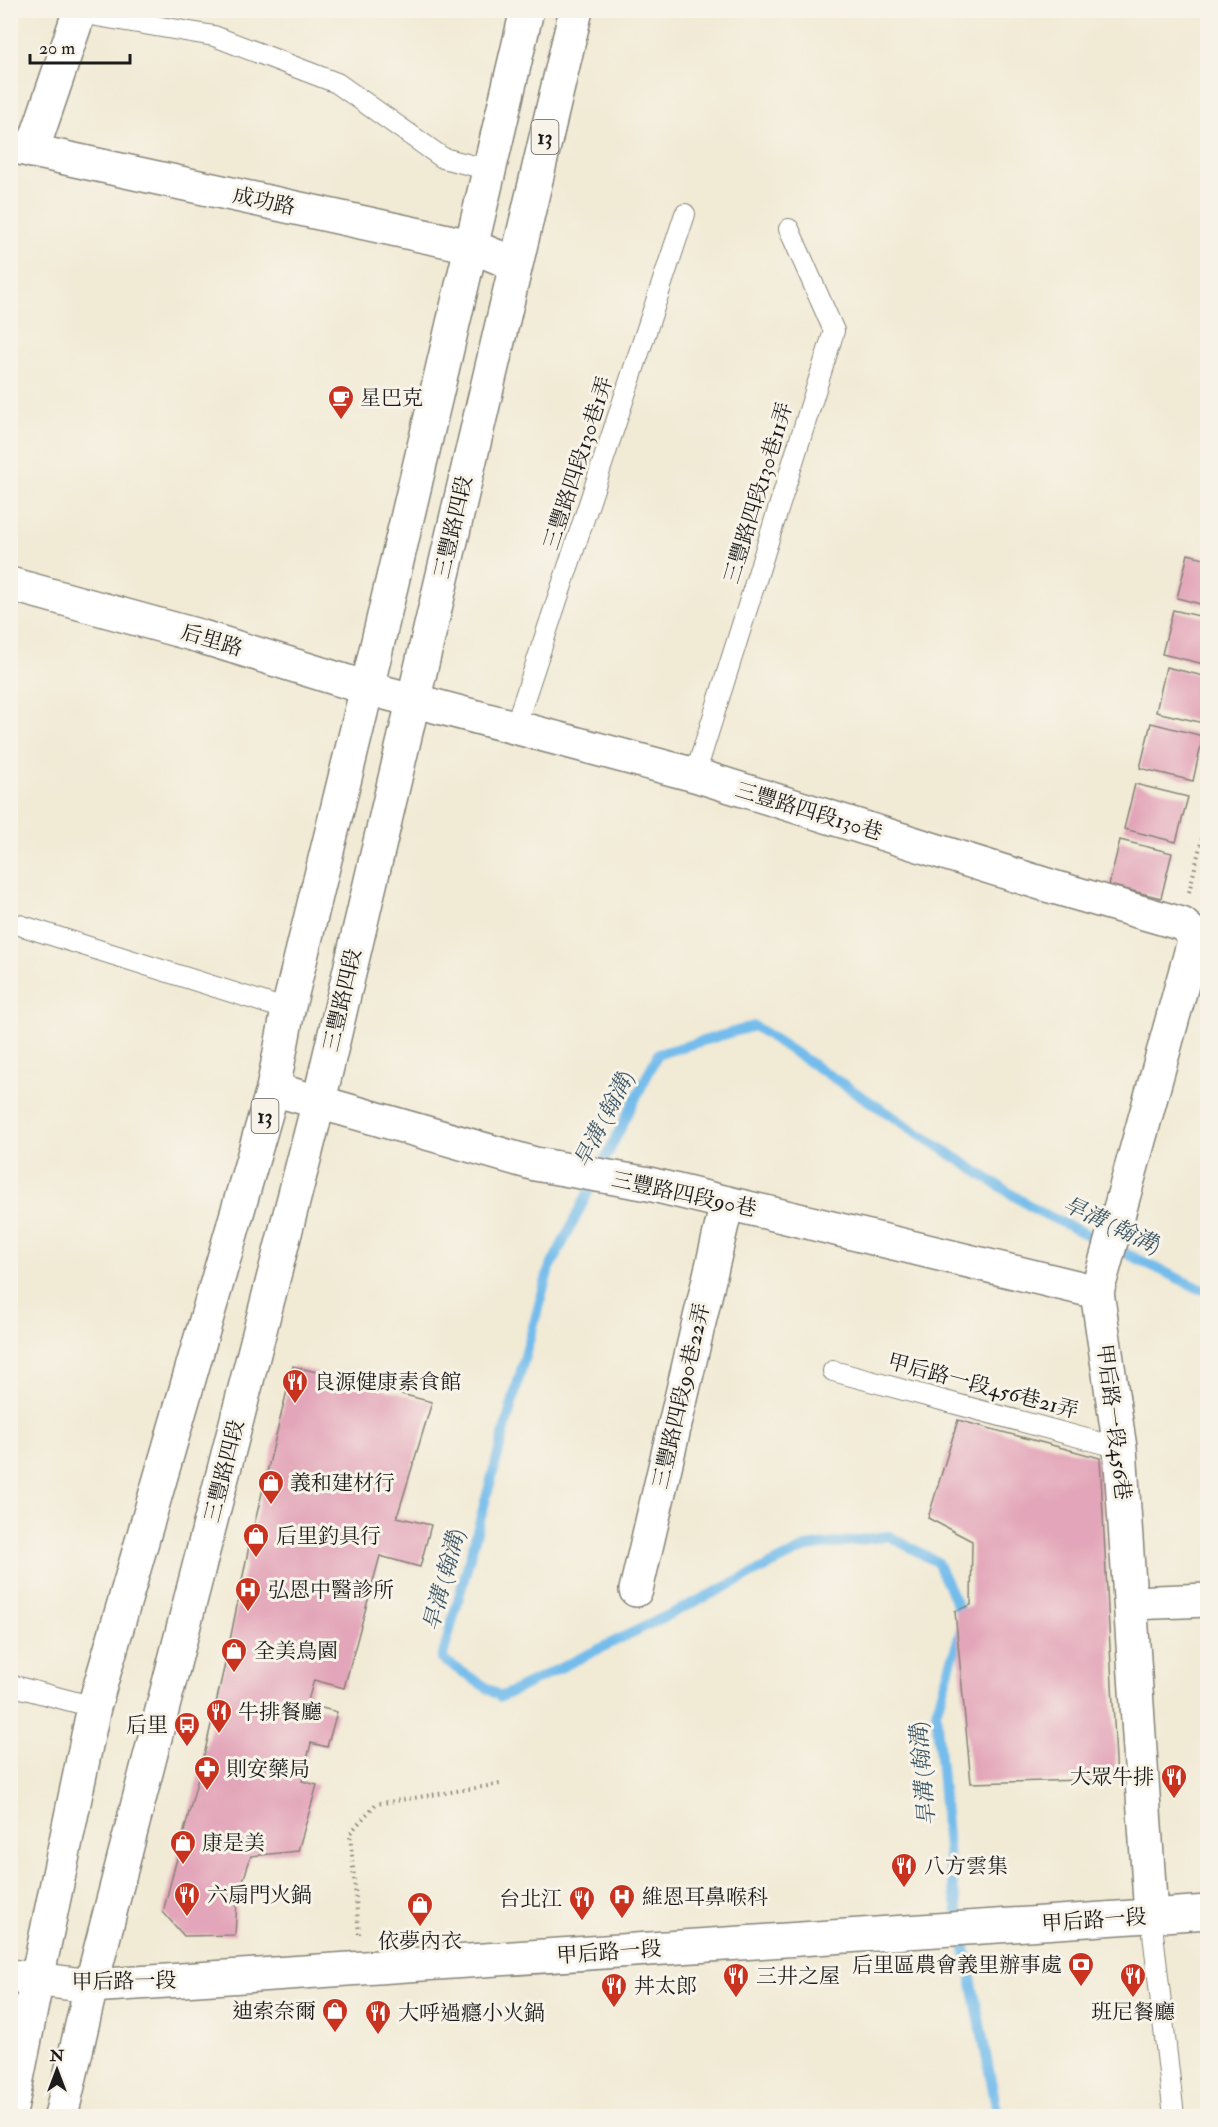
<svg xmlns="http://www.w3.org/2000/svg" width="1218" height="2127" viewBox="0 0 1218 2127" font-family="'IM FELL Double Pica','Noto Serif TC',serif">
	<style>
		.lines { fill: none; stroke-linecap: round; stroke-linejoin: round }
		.stream { stroke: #73bceb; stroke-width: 10 }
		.building { fill: #e3a5b9 }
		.lane-casing { stroke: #868378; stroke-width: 22 }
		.street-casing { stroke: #868378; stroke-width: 36 }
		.secondary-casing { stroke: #868378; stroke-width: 36 }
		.primary-casing { stroke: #868378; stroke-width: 36 }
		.path { stroke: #868378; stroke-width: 4; stroke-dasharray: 1.5 4.5; stroke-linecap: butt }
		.lane { stroke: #fff; stroke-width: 20 }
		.street { stroke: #fff; stroke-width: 33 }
		.secondary { stroke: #fff; stroke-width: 33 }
		.primary { stroke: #fff; stroke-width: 33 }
		.labels { text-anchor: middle; stroke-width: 6; stroke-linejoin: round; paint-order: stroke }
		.shield { fill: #f7f3e8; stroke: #5e5c59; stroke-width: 1.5 }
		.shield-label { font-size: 20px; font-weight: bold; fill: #1c1c1c }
		.street-label { font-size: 21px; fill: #1c1c1c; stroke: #f7f3e8 }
		.poi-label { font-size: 21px; fill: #1c1c1c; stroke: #f7f3e8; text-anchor: start }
		.water-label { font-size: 22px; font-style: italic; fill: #3a5464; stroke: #f7f3e8 }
	</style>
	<rect width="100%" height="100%" fill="#f7f3e8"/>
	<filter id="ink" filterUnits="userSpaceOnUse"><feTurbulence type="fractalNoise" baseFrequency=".0167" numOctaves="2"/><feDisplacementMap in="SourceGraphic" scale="12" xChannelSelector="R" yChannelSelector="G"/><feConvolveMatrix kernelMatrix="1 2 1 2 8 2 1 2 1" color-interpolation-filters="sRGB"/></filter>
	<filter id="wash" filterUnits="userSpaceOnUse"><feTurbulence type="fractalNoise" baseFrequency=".008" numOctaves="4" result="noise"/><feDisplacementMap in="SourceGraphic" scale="24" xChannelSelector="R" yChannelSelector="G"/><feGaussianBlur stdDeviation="1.35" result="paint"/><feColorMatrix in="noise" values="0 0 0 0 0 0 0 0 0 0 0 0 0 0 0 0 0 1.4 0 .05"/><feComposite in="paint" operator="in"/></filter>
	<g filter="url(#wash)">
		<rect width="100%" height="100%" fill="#f1ead5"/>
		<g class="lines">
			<polyline class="stream" points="998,2116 950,1871 936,1712 964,1620 937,1562 889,1536 807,1547 501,1697 442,1659 548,1272 658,1054 754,1026 1036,1210 1200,1289 1208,1290"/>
		</g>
		<g id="blocks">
			<g class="building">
				<polygon points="1188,554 1208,559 1208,606 1177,598"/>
				<polygon points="1173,610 1208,618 1208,665 1162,654"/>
				<polygon points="1166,667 1208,677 1208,724 1156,712"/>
				<polygon points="1151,723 1203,736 1193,781 1140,768"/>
				<polygon points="1135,784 1188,797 1176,842 1124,829"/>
				<polygon points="1120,840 1172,853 1161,898 1109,885"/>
				<polygon points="293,1366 432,1402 397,1517 431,1525 420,1567 380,1556 344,1688 314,1680 307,1704 337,1712 327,1747 311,1743 302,1781 317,1785 298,1851 251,1856 237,1900 235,1935 184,1936 163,1912 205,1751 227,1655 249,1546"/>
				<polygon points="958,1420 1100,1458 1117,1779 971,1783 955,1611 971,1605 972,1541 928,1518"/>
			</g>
		</g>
	</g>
	<g filter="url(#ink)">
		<use href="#blocks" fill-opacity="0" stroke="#868378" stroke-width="1.5"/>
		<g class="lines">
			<defs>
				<g id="lane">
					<polyline points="79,13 214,36 337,83 443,158 490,170"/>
					<polyline points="515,727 685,214"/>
					<polyline points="695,775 834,331 789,229"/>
					<polyline points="10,922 288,1010"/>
					<polyline points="833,1371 1120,1448"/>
					<polyline points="10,1685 94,1707"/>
					<polyline points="1151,1916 1174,2116"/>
				</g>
				<g id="street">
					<polyline points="10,146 471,246 515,264"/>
					<polyline points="32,151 80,10"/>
					<polyline points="10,584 199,636 367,688 695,775 1050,886 1182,924 1191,932 1194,941 1097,1292 1120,1448 1151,1916"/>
					<polyline points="273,1089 535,1164 649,1184 1097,1292"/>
					<polyline points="636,1590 727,1203"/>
					<polyline points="1131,1603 1208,1600"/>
				</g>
				<polyline id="secondary" points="10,1976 91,1986 1208,1912"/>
				<g id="primary">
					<polyline points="10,2114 37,1979 94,1707 273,1089 288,1010 367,688 527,10"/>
					<polyline points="61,2116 91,1986 319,1101 576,10"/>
				</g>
			</defs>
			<use href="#lane" class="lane-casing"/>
			<use href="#street" class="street-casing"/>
			<use href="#secondary" class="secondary-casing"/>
			<use href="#primary" class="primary-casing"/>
			<g class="path">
				<polyline points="1189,892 1208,814"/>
				<polyline points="359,1934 350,1833 376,1804 500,1784"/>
			</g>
			<use href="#lane" class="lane"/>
			<use href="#street" class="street"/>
			<use href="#secondary" class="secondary"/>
			<use href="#primary" class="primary"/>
		</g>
	</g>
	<defs>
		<symbol id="cafe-pin" viewBox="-11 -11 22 30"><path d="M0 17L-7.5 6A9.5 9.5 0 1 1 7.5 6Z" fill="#c8321e" stroke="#f7f3e8"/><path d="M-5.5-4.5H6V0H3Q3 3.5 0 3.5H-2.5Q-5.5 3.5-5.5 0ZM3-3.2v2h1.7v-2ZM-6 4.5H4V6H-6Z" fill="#fff"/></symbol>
		<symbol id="restaurant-pin" viewBox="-11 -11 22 30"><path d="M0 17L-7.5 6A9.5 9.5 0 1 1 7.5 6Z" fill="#c8321e" stroke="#f7f3e8"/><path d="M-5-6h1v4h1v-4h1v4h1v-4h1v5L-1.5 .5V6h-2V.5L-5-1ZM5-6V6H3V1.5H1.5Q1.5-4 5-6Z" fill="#fff"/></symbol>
		<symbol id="shop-pin" viewBox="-11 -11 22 30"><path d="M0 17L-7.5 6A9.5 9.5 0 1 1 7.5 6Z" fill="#c8321e" stroke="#f7f3e8"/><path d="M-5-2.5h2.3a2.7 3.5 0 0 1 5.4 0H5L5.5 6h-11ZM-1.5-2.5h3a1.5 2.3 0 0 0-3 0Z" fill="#fff"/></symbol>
		<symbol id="hospital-pin" viewBox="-11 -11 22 30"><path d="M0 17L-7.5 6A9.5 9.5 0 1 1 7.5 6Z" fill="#c8321e" stroke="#f7f3e8"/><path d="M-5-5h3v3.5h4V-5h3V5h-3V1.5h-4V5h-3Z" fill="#fff"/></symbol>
		<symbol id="bus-pin" viewBox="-11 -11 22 30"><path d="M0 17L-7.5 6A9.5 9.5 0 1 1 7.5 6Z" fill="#c8321e" stroke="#f7f3e8"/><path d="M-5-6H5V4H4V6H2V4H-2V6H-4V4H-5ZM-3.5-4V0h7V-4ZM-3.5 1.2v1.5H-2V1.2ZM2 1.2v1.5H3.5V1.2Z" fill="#fff"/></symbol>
		<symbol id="pharmacy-pin" viewBox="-11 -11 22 30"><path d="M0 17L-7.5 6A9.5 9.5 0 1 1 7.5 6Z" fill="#c8321e" stroke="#f7f3e8"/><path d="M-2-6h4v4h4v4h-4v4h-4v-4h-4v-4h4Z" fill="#fff"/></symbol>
		<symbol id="bank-pin" viewBox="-11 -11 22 30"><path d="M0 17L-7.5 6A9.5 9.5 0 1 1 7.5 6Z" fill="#c8321e" stroke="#f7f3e8"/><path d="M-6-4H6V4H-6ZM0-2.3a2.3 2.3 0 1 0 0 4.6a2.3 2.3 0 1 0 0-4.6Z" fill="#fff"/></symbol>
	</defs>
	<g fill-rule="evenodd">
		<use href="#cafe-pin" x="326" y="383" width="30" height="40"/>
		<use href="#restaurant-pin" x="280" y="1367" width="30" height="40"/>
		<use href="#shop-pin" x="256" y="1468" width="30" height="40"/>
		<use href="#shop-pin" x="241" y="1521" width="30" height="40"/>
		<use href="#hospital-pin" x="233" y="1575" width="30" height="40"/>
		<use href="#shop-pin" x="219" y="1636" width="30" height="40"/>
		<use href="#restaurant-pin" x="204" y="1697" width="30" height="40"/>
		<use href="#bus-pin" x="172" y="1710" width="30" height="40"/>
		<use href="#pharmacy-pin" x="192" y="1754" width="30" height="40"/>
		<use href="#restaurant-pin" x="1159" y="1762" width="30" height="40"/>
		<use href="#shop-pin" x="168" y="1828" width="30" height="40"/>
		<use href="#restaurant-pin" x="889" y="1851" width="30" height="40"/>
		<use href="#restaurant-pin" x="172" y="1880" width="30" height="40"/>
		<use href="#hospital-pin" x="607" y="1882" width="30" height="40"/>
		<use href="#restaurant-pin" x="567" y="1884" width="30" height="40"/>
		<use href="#shop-pin" x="405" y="1890" width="30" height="40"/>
		<use href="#bank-pin" x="1066" y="1950" width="30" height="40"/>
		<use href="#restaurant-pin" x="721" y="1961" width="30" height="40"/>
		<use href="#restaurant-pin" x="1118" y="1961" width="30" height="40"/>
		<use href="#restaurant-pin" x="599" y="1971" width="30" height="40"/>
		<use href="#shop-pin" x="320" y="1996" width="30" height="40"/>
		<use href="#restaurant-pin" x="363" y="1998" width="30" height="40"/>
	</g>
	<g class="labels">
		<g class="shield">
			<rect x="531.5" y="120" width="27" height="34" rx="4.5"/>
			<rect x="251.5" y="1099" width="27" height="34" rx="4.5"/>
		</g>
		<g class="shield-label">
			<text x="545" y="144">13</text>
			<text x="265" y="1123">13</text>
		</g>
		<g class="street-label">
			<text transform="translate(264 201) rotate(12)" y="7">成功路</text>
			<text transform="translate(578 463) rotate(-72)" y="7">三豐路四段130巷1弄</text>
			<text transform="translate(758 493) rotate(-73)" y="7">三豐路四段130巷11弄</text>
			<text transform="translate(453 527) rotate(-77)" y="7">三豐路四段</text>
			<text transform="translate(212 640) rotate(17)" y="7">后里路</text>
			<text transform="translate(809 811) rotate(17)" y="7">三豐路四段130巷</text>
			<text transform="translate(342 1000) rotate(-77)" y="7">三豐路四段</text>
			<text transform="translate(684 1194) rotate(12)" y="7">三豐路四段90巷</text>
			<text transform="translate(983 1386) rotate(15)" y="7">甲后路一段456巷21弄</text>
			<text transform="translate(681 1396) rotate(-77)" y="7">三豐路四段90巷22弄</text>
			<text transform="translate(1114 1422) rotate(83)" y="7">甲后路一段456巷</text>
			<text transform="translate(224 1471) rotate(-76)" y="7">三豐路四段</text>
			<text transform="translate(1094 1920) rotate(-4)" y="7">甲后路一段</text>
			<text transform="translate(609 1952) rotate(-4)" y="7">甲后路一段</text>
			<text transform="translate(124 1981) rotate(-1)" y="7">甲后路一段</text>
		</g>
		<g class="poi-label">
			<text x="360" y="405">星巴克</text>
			<text x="314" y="1389">良源健康素食館</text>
			<text x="290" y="1490">義和建材行</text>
			<text x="276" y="1543">后里釣具行</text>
			<text x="268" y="1597">弘恩中醫診所</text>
			<text x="254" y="1658">全美鳥園</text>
			<text x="238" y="1719">牛排餐廳</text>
			<text x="168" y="1732" text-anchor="end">后里</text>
			<text x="226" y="1776">則安藥局</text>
			<text x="1154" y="1784" text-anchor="end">大眾牛排</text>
			<text x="202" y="1850">康是美</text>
			<text x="924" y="1873">八方雲集</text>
			<text x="207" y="1902">六扇門火鍋</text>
			<text x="642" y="1904">維恩耳鼻喉科</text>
			<text x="562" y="1906" text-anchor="end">台北江</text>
			<text x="420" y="1948" text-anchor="middle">依夢內衣</text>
			<text x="1062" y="1972" text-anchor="end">后里區農會義里辦事處</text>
			<text x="756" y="1983">三井之屋</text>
			<text x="634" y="1993">丼太郎</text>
			<text x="316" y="2018" text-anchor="end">迪索奈爾</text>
			<text x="1133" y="2019" text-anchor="middle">班尼餐廳</text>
			<text x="398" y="2020">大呼過癮小火鍋</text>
		</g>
		<g class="water-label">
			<text transform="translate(603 1119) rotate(-63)" y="8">旱溝 (翰溝)</text>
			<text transform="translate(1112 1224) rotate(25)" y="8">旱溝 (翰溝)</text>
			<text transform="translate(443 1580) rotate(-75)" y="8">旱溝 (翰溝)</text>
			<text transform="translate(922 1774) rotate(-95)" y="8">旱溝 (翰溝)</text>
		</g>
	</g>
	<rect width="1218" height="2127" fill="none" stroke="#f7f3e8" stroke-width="36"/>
	<g transform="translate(57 2070)" stroke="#f7f3e8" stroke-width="4.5" paint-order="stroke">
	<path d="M0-4.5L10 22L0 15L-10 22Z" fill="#1c1c1c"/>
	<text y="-9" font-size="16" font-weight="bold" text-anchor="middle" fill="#1c1c1c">N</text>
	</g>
	<path d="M30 54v9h100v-9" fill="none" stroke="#1c1c1c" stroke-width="3"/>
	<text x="39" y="54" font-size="18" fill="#1c1c1c" stroke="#f7f3e8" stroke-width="4.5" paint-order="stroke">20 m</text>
</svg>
